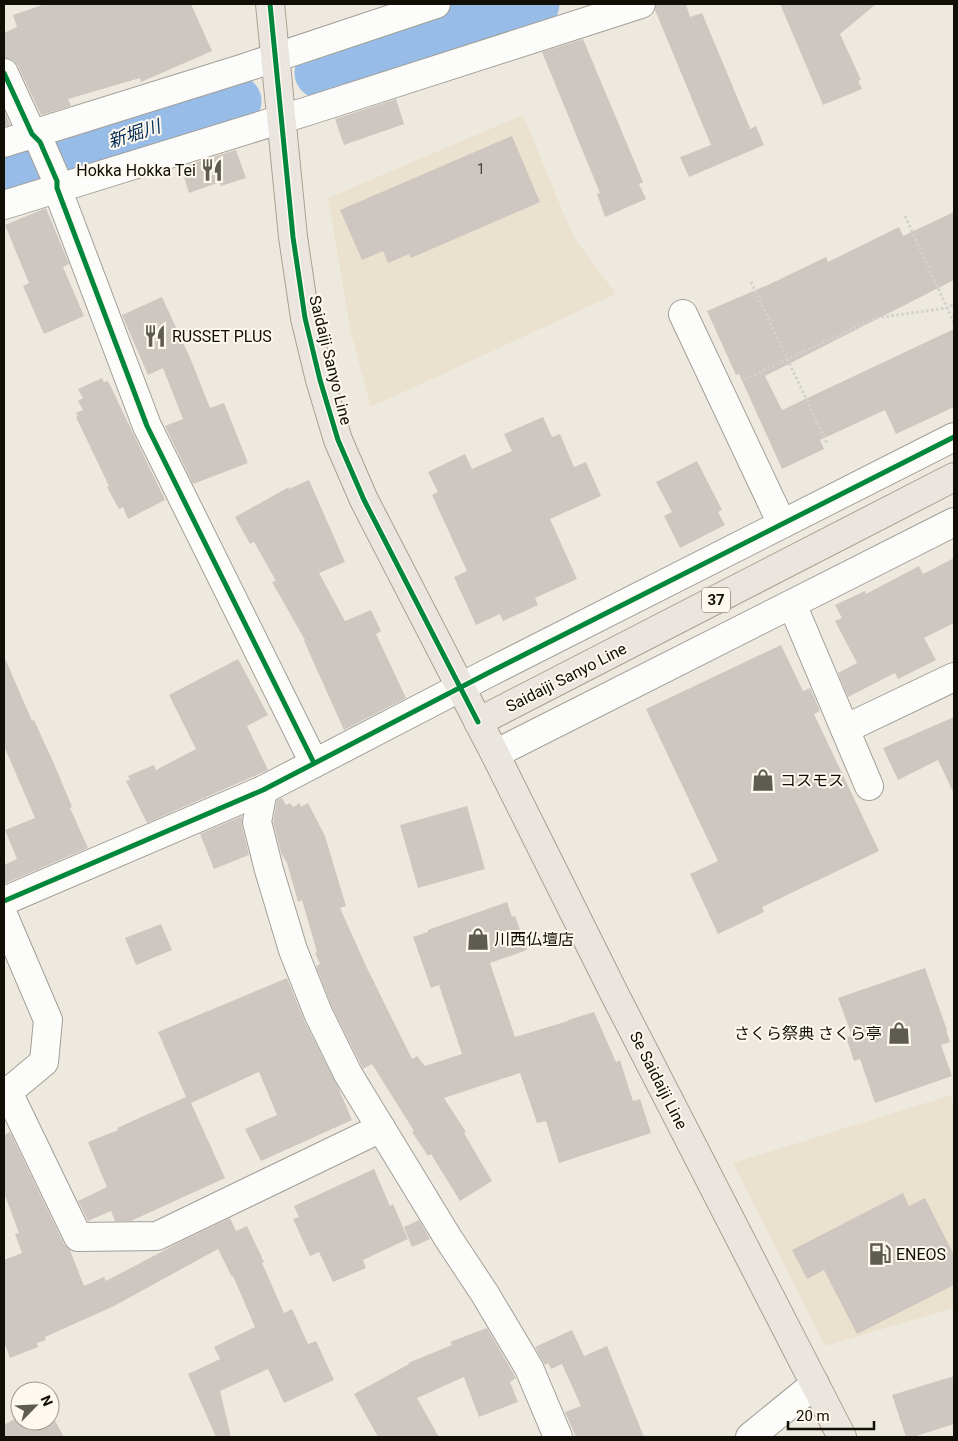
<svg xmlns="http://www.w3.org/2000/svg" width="958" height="1441" viewBox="0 0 958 1441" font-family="Roboto,'Noto Sans JP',sans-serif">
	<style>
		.built { fill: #eae1ce }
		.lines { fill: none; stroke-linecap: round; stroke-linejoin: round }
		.stream { stroke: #96bce7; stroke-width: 9 }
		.river { stroke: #96bce7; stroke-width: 51 }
		.building { fill: #cec7c1 }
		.minor-casing { stroke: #a39f97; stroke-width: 30 }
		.major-casing { stroke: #a9a092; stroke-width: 30 }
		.path { stroke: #d3d1cf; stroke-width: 3; stroke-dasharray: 2.5 2.5; stroke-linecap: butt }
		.minor { stroke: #fcfcfa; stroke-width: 28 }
		.major { stroke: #eae6df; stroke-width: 28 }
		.cycleway-casing { stroke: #fef9ee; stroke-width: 8 }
		.cycleway { stroke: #00873e; stroke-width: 5 }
		.labels { text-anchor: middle; stroke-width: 4; stroke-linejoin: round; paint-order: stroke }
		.number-label { font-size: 14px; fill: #403c36 }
		.shield { fill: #fef9ee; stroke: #58544d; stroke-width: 1 }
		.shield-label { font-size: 15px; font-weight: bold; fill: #110e08 }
		.poi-label { font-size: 16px; fill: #110e08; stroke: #fef9ee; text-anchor: start }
		.street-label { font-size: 16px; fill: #110e08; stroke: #fef9ee }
		.water-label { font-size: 18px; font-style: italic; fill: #062e58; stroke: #fef9ee }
	</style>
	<rect width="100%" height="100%" fill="#eee9de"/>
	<g class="built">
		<polygon points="523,115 573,236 616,294 371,407 351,333 328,198"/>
		<polygon points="951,1095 954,1109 954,1308 825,1346 733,1163"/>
	</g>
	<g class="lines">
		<polyline class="stream" points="26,152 33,167"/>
		<g class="river">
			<polyline points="320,73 534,4"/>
			<polyline points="4,177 236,101"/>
		</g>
	</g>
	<g class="building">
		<polygon points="45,4 191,4 212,51 141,82 140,78 68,99 71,106 41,115 18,66 13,60 4,58 4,33 17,27 13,15"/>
		<polygon points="656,4 686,4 690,17 702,13 750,128 748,130 756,126 764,145 689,177 680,157 711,145 655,10"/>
		<polygon points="780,4 876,4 840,34 861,80 858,81 862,89 823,105"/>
		<polygon points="583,39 643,182 639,184 646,199 605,217 597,194 600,193 542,52"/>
		<polygon points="396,99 404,124 344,145 335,119"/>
		<polygon points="4,110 10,125 4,127"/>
		<polygon points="512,136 540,202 411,258 409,254 388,263 383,251 362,260 340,210"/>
		<polygon points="236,150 246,178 221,186 220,182 189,193 181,167"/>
		<polygon points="46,208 69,264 63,267 84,316 44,334 23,286 29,283 5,225"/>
		<polygon points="954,212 954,280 765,376 782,410 954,329 954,407 896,434 885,410 820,440 824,449 782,469 739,374 736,375 707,311 770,284 826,257 828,262 899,227 903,236"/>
		<polygon points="162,297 191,360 210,408 224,403 248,463 193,484 165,426 183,419 163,368 148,375 122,315"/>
		<polygon points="102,378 104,382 108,381 165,500 128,519 123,507 119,509 107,487 109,486 76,417 78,416 76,413 83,410 78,401 83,398 78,389"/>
		<polygon points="543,417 552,437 560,434 574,467 586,462 601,496 550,519 577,579 535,598 538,605 503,621 500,614 476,625 454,577 467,571 432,495 438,492 428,472 465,454 472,469 512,451 504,434"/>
		<polygon points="697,461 722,510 718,512 725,525 680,548 664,516 672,512 656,482"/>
		<polygon points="309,480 345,562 319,573 345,621 371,610 381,631 376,634 406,698 344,730 304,641 305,640 272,582 276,581 254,542 250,544 235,517 289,487 289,489"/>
		<polygon points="954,558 954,623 924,638 936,660 898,679 895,673 848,697 838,673 857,663 835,621 842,618 835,605 865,591 866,594 919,566 923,574"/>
		<polygon points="781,645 803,691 810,688 820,711 814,714 879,851 762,907 764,912 718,934 690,874 718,861 646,709"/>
		<polygon points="4,656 32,721 34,720 55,766 72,807 70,808 88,848 4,884 4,865 17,859 5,830 35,818 4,746"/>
		<polygon points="238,659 268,715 247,726 268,770 147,823 126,781 130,780 128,776 154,765 156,770 196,749 169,695"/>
		<polygon points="954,717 954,794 938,760 898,780 883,748"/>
		<polygon points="282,798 286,805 290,803 293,807 300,803 301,807 308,803 325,836 346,906 340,908 366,966 412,1059 417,1056 425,1066 462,1054 439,985 431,988 413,937 428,932 428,930 507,902 512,917 515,916 527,950 490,963 515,1037 568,1021 568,1020 594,1012 616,1062 620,1060 633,1101 640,1099 651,1133 559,1163 546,1121 537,1123 520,1073 444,1098 466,1132 464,1133 492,1181 460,1201 431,1154 428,1156 412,1132 414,1131 372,1064 363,1069 332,1007 316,966 320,964 315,953 317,952 302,900 298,902 287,863 281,853 273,822 277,800"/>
		<polygon points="467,806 485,869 418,888 400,825"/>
		<polygon points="242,816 242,826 249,855 214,869 200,834"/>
		<polygon points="161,924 172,950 136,965 125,938"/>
		<polygon points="925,968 947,1030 946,1030 950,1042 941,1045 952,1076 875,1103 860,1059 854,1061 846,1037 852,1036 838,998"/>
		<polygon points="287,978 304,1020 338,1087 352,1120 261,1161 245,1129 277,1115 259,1072 191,1103 225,1178 131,1221 115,1221 111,1211 88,1221 78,1201 107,1187 88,1142 118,1130 117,1128 186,1097 158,1032"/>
		<polygon points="10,1132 64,1244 70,1250 84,1286 104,1277 106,1281 182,1241 230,1218 236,1231 247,1226 264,1262 262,1263 284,1313 292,1309 308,1344 316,1341 334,1380 284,1403 268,1369 220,1391 231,1437 216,1437 188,1374 220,1359 214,1347 255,1327 233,1276 232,1277 218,1249 114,1306 45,1337 46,1340 37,1343 38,1347 10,1358 4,1342 4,1260 22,1253 15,1234 19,1233 4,1193 4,1135"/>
		<polygon points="374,1169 390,1206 393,1204 408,1239 363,1260 366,1268 333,1282 319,1252 310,1256 293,1219 299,1217 294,1206"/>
		<polygon points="903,1193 909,1206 925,1198 954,1255 954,1285 857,1334 824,1270 807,1279 792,1250"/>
		<polygon points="419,1220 430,1239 412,1247 404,1227"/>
		<polygon points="487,1328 516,1378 510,1382 518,1402 479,1417 464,1377 417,1398 439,1437 378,1437 354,1394 409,1364 408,1363 452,1345 450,1342"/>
		<polygon points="572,1330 584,1356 607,1346 644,1437 576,1437 565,1412 581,1406 562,1364 551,1369 548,1363 545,1365 535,1347"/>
		<polygon points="954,1376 954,1424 913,1437 906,1437 892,1395"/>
		<polygon points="50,1412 64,1437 4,1437 4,1425 20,1416 20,1421 50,1421"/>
	</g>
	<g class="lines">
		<defs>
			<g id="minor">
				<polyline points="4,73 32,134 40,142 57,181 57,188 147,426 314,763"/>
				<polyline points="4,143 244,68 436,4"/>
				<polyline points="4,205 308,111 641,4"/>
				<polyline points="683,314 782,524"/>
				<polyline points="792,604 869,786"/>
				<polyline points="845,729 954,677"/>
				<polyline points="495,754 954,522"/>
				<polyline points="263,790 257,822 269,870 293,950 318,1013 348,1074 448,1238 485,1294 529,1368 558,1437"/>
				<polyline points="4,901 263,790 490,672 954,437"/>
				<polyline points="4,917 48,1020 44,1062 8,1092 4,1093"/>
				<polyline points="8,1092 78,1237 157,1236 381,1128"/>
				<polyline points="750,1437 815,1384"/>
			</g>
			<g id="major">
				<polyline points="270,4 293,237 305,318 320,380 338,440 364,500 495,754 614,993 842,1437"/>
				<polyline points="478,722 954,477"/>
			</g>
		</defs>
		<use href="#minor" class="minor-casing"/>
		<use href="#major" class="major-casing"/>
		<g class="path">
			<polyline points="905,216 954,323"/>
			<polyline points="751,282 827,443"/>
			<polyline points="745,379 876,318 947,308 954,304"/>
		</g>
		<use href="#minor" class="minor"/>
		<use href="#major" class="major"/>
		<defs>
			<g id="cycleway">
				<polyline points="270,4 293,237 305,318 320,380 338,440 364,500 478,722"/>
				<polyline points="4,73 32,134 40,142 57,181 57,188 147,426 314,763"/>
				<polyline points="4,901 263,790 490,672 954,437"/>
			</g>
		</defs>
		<use href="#cycleway" class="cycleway-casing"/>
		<use href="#cycleway" class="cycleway"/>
	</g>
	<defs>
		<symbol id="restaurant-bare" viewBox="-9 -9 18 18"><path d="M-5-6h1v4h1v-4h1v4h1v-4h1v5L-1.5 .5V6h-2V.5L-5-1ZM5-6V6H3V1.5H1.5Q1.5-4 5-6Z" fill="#5e5b53" stroke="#fef9ee" stroke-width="2.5" paint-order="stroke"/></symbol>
		<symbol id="shop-bare" viewBox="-9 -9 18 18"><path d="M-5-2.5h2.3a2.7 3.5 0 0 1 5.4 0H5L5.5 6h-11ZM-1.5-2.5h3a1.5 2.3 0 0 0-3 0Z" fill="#5e5b53" stroke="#fef9ee" stroke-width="2.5" paint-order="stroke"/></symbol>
		<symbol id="fuel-bare" viewBox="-9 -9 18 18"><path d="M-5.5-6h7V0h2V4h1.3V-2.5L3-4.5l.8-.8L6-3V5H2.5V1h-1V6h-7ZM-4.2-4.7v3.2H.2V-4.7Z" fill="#5e5b53" stroke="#fef9ee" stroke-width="2.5" paint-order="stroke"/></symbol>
	</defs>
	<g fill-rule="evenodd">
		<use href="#restaurant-bare" x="196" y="154" width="32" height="32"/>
		<use href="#restaurant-bare" x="139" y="320" width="32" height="32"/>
		<use href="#shop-bare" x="747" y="764" width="32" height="32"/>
		<use href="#shop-bare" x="462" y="923" width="32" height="32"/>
		<use href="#shop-bare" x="883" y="1017" width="32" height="32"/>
		<use href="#fuel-bare" x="864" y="1238" width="32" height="32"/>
	</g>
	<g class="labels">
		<g class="number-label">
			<text x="481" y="174">1</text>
		</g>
		<rect class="shield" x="702" y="587.5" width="28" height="25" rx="4"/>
		<g class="shield-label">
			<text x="716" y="605">37</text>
		</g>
		<g class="poi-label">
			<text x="196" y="176" text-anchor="end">Hokka Hokka Tei</text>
			<text x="172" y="342">RUSSET PLUS</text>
			<text x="780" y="786">コスモス</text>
			<text x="494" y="945">川西仏壇店</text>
			<text x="882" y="1039" text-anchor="end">さくら祭典 さくら亭</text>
			<text x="896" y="1260">ENEOS</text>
		</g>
		<g class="street-label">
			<text transform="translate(331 360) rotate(76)" y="6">Saidaiji Sanyo Line</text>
			<text transform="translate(566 677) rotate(-27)" y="6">Saidaiji Sanyo Line</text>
			<text transform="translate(659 1080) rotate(63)" y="6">Se Saidaiji Line</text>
		</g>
		<g class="water-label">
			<text transform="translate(134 134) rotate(-18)" y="6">新堀川</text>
		</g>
	</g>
	<rect width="958" height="1441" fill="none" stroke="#110e08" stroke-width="10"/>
	<g transform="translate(35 1406) rotate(66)"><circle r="24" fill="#fef9ee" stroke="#9f9b92"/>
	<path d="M0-4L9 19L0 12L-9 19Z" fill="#5e5b53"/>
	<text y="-8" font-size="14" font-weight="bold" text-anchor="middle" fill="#110e08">N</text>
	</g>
	<path d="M788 1421v8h86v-8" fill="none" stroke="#110e08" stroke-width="2.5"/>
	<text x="796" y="1421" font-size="15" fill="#110e08" stroke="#fef9ee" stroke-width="4" paint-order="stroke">20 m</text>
</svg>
